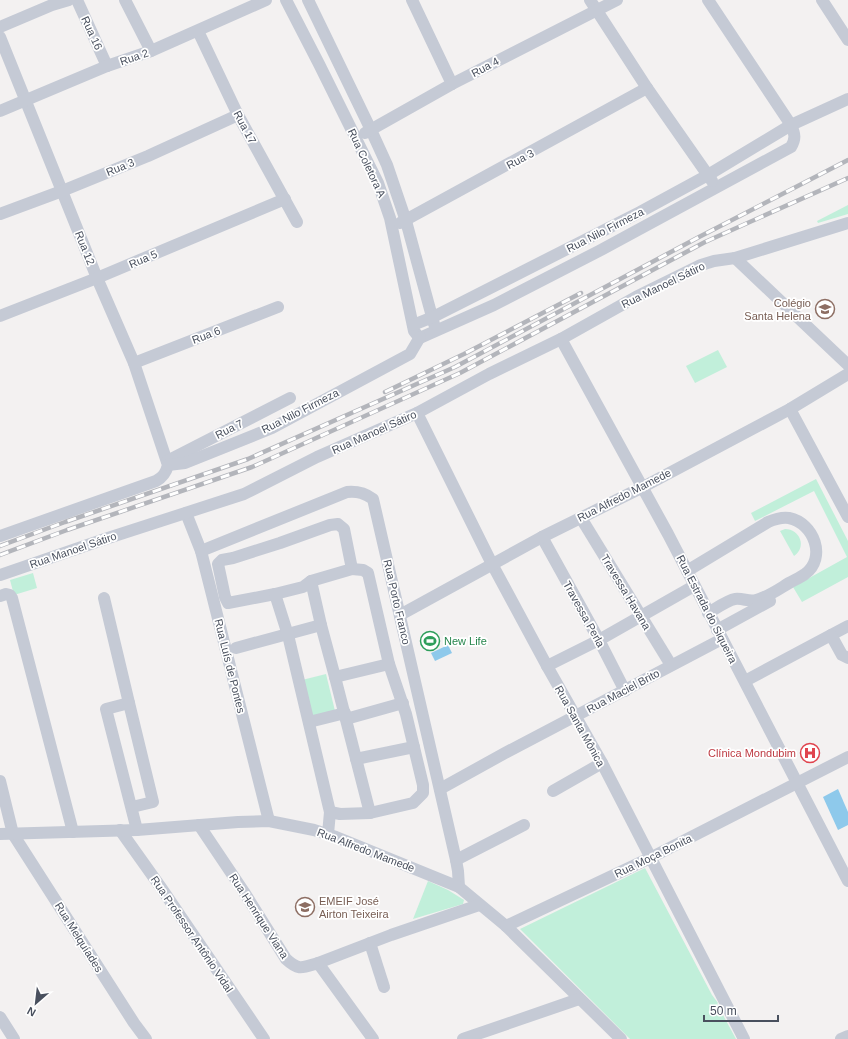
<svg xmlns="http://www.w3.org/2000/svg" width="848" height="1039" viewBox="0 0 848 1039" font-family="Helvetica,sans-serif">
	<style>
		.green { fill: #c1efda }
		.water { fill: #8ec9eb }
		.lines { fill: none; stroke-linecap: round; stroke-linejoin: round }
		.minor { stroke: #c5cad5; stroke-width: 12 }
		.rail-casing { stroke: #b3b5bb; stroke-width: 4.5 }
		.rail { stroke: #fff; stroke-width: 3; stroke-dasharray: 9; stroke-linecap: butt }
		.labels { text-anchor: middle; stroke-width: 3.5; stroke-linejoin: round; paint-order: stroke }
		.street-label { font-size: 11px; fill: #49505e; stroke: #fff }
		.education-label { font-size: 11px; fill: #785e54; stroke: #fff; text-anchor: end }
		.leisure-label { font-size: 11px; fill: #27864d; stroke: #fff; text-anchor: start }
		.health-label { font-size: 11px; fill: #be3a42; stroke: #fff; text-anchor: end }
	</style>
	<rect width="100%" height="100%" fill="#f3f1f1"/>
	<g class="green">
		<polygon points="848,205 848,214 818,223 817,221"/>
		<polygon points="718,350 727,367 695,383 686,366"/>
		<polygon points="816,479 848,541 848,577 802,602 793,587 847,557 814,491 755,521 751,513"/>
		<path d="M785 529C800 529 807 547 794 556L780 531Z"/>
		<polygon points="33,573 37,588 14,595 10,580"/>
		<polygon points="326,674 335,711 311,717 302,680"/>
		<polygon points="645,868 712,995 718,1003 717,1004 736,1039 630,1039 520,929"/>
		<polygon points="428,881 448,890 464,900 463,904 413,919"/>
	</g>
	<g class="water">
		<polygon points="448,645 452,653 435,661 431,653"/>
		<polygon points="838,789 848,812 848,825 838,830 823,797"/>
	</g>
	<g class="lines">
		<g class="minor">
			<polyline points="77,0 107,66"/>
			<polyline points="125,0 151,51"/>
			<path d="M286 0 319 64 378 183 390 218 414 331 418 336 422 337 494 305 599 251 791 147C796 139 795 134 791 125L708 0"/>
			<polyline points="308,0 371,130 387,165 406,221 434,324"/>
			<polyline points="412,0 452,84"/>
			<polyline points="590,0 647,88 712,181"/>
			<polyline points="822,0 848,40"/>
			<polyline points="0,27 52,5 69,0"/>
			<polyline points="198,31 238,115 297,222"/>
			<path d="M0 37 97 278 134 363 168 465C166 473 163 477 156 481L0 536"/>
			<polyline points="0,111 107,66 151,51 266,0"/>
			<polyline points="365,133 452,84 617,0"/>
			<polyline points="0,214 62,191 148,156 238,115"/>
			<polyline points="400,223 647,88"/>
			<polyline points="735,258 848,365"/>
			<polyline points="0,316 97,278 285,199"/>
			<polyline points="413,325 433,317 640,212 708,175 791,125 848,99"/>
			<polyline points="561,339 668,534 848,881"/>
			<polyline points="134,363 278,307"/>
			<polyline points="790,409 848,517"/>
			<polyline points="417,413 492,564 547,666 602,763 744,1039"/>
			<polyline points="167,461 290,398"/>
			<polyline points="168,465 185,463 272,428 410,354 420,337"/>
			<polyline points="186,513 201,551 269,821"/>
			<polyline points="581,518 671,665"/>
			<polyline points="542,537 599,640 625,691"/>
			<path d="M201 551 347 492C358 491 365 493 373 499L456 860 458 871 459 887"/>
			<path d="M687 571 768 522C775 519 782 517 789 518 814 523 827 558 805 574 800 578 794 580 789 583 779 589 768 597 756 600 749 602 743 598 735 599 728 600 715 609 708 613"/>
			<polyline points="0,575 105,539 244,494 317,457 417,413 489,374 561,339 636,297 701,265 714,261 735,258 848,223"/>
			<polyline points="275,594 228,603 225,597 218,564 222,560 233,558 280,543 330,525 338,524 344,529 352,569 311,581"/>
			<polyline points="0,596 6,594 10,595 12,598 73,832"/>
			<polyline points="104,598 129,703 106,709 137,830"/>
			<polyline points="400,615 542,537 643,487 790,409 848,374"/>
			<polyline points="717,630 770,601"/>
			<polyline points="831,635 848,626"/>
			<polyline points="236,648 321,625"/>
			<polyline points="547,666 599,640 694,586"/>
			<polyline points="335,677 389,664"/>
			<polyline points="745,681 831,635 842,655 848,658"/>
			<polyline points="129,703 153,802 132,807"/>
			<polyline points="346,719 403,703"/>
			<polyline points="309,722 345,713"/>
			<polyline points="356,759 414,747"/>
			<polyline points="0,781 13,834 134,1023 146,1039"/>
			<polyline points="440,789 505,753 722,639"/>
			<polyline points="553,791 602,763"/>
			<polyline points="330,812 340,814 370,813"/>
			<path d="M199 825 244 892 286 959C299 971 302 968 318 963L373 1039"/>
			<polyline points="120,830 162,889 264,1039"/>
			<polyline points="0,834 137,830 238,822 269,821 314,830 336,837 459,887 506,926 621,1039"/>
			<polyline points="328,834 330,812 288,635 275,594 303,587 311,581 321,625 335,677 370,813 413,803 423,793 423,785 406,714 389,664 368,573 363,570 352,569"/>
			<polyline points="456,860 524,825"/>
			<polyline points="506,926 650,858 848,757"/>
			<polyline points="370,943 384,987"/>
			<polyline points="318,963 391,935 479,905"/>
			<polyline points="0,1017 14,1039"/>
			<polyline points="463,1039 579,999"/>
			<polyline points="841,1039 848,1036"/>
		</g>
		<defs>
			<g id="rail">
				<polyline points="385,392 464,354 581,293"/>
				<polyline points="0,546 65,522 248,459 455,367 699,237 848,160"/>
				<polyline points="0,555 67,530 252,467 460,373 705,242 848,178"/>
			</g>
		</defs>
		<use href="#rail" class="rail-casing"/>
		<use href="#rail" class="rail"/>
	</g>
	<defs>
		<symbol id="school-ring" viewBox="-11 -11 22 22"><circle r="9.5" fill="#fff" stroke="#8d6e63" stroke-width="1.5"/><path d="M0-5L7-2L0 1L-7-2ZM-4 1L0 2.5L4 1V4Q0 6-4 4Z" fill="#8d6e63"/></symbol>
		<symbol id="stadium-ring" viewBox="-11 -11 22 22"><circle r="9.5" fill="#fff" stroke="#2e9e5b" stroke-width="1.5"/><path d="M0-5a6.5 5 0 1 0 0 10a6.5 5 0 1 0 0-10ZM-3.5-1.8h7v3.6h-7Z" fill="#2e9e5b"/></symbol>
		<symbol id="hospital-ring" viewBox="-11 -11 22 22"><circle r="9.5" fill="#fff" stroke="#e0444e" stroke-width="1.5"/><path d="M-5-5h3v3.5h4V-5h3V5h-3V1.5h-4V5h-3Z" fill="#e0444e"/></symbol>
	</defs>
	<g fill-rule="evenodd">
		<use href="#school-ring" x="814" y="298" width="22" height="22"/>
		<use href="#stadium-ring" x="419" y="630" width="22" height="22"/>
		<use href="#hospital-ring" x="799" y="742" width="22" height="22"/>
		<use href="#school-ring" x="294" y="896" width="22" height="22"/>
	</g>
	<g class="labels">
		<g class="street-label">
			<text transform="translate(92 33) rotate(65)" y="4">Rua 16</text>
			<text transform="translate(134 57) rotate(-19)" y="4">Rua 2</text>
			<text transform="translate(485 67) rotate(-28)" y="4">Rua 4</text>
			<text transform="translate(245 127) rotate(62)" y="4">Rua 17</text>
			<text transform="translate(520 159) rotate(-28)" y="4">Rua 3</text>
			<text transform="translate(367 163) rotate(65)" y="4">Rua Coletora A</text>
			<text transform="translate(120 167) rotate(-22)" y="4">Rua 3</text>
			<text transform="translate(605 230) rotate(-27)" y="4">Rua Nilo Firmeza</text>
			<text transform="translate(85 248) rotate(68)" y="4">Rua 12</text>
			<text transform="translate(143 259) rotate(-23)" y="4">Rua 5</text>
			<text transform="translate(663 285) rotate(-26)" y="4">Rua Manoel Sátiro</text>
			<text transform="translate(206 335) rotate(-21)" y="4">Rua 6</text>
			<text transform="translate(300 411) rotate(-27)" y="4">Rua Nilo Firmeza</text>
			<text transform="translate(229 429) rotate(-27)" y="4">Rua 7</text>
			<text transform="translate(374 432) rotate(-24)" y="4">Rua Manoel Sátiro</text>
			<text transform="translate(624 495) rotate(-27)" y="4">Rua Alfredo Mamede</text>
			<text transform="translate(73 550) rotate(-19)" y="4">Rua Manoel Sátiro</text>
			<text transform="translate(626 592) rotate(59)" y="4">Travessa Havana</text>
			<text transform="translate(397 602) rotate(77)" y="4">Rua Porto Franco</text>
			<text transform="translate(707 609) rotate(63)" y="4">Rua Estrada do Siqueira</text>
			<text transform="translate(584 614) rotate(61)" y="4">Travessa Perla</text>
			<text transform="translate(230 666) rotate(76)" y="4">Rua Luís de Pontes</text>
			<text transform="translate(623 691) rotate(-28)" y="4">Rua Maciel Brito</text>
			<text transform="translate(580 726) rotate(61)" y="4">Rua Santa Mônica</text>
			<text transform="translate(366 850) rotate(21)" y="4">Rua Alfredo Mamede</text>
			<text transform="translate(653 856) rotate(-26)" y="4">Rua Moça Bonita</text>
			<text transform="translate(259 916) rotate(57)" y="4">Rua Henrique Viana</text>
			<text transform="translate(192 934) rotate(56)" y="4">Rua Professor Antônio Vidal</text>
			<text transform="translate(79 937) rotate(58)" y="4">Rua Melquíades</text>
		</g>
		<g class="education-label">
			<text x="811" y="307">Colégio<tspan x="811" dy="13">Santa Helena</tspan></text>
			<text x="319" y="905" text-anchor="start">EMEIF José<tspan x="319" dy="13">Airton Teixeira</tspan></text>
		</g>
		<g class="leisure-label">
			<text x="444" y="645">New Life</text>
		</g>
		<g class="health-label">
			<text x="796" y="757">Clínica Mondubim</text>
		</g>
	</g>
	<g transform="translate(36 1003) rotate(208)" stroke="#ffffff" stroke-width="3" paint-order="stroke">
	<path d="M0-3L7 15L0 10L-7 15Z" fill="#49505e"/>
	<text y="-6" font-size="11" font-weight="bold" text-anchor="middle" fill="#49505e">N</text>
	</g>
	<path d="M704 1015v6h74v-6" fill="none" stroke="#49505e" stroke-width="2"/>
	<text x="710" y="1015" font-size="12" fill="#49505e" stroke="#ffffff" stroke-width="3" paint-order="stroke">50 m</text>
</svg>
